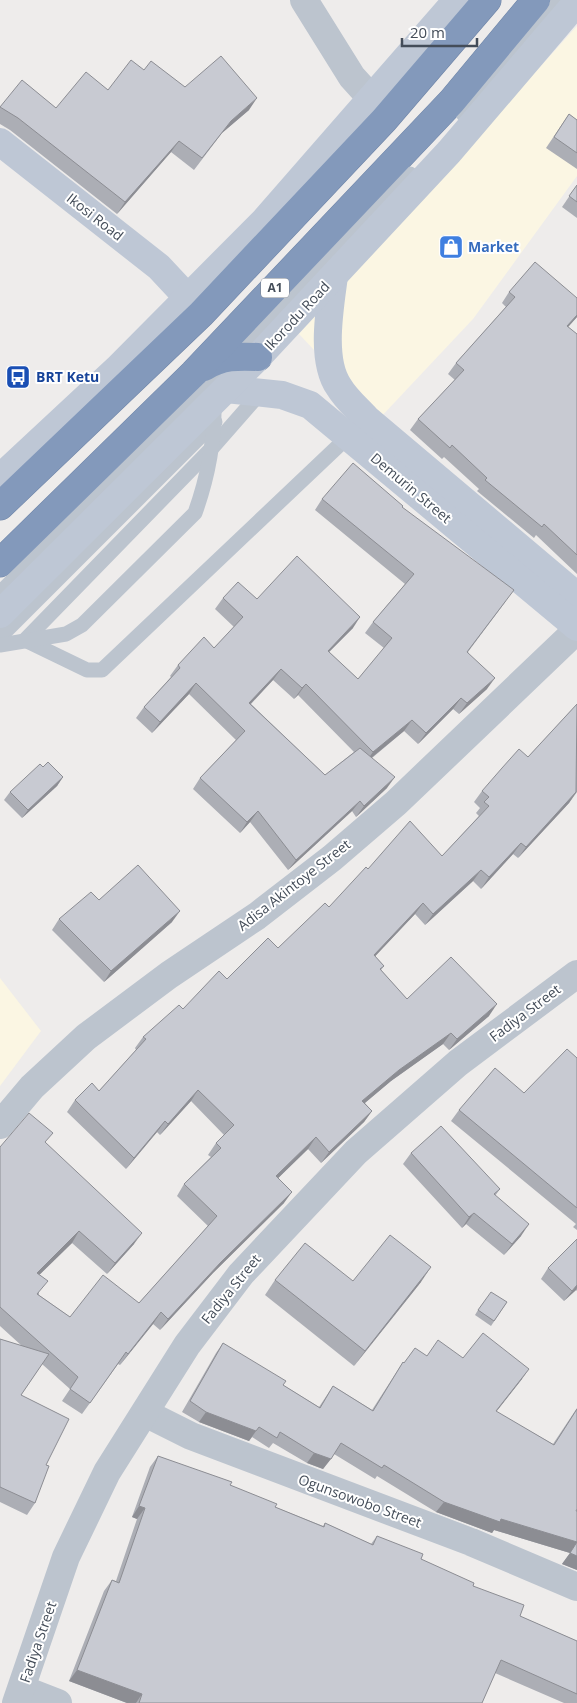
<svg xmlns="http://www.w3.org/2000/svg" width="577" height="1703" viewBox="0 0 577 1703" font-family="'Open Sans',sans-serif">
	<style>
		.commercial { fill: #fbf6e3 }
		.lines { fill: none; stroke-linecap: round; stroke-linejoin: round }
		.highway-casing { stroke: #6e84a7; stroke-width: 29 }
		.lane { stroke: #bcc4ce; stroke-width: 15 }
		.street { stroke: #bcc4ce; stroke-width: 28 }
		.secondary { stroke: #bec7d5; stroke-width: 28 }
		.highway { stroke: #8399bb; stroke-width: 28 }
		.wall { fill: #acaeb5; fill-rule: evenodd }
		.shaded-wall { fill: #8c8d93 }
		.building { fill: #c8cad2; stroke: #8c8d93 }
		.labels { text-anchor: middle; stroke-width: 4; stroke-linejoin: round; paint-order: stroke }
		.shield { fill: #fff; stroke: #7c828b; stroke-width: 1 }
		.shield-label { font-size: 12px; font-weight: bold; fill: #444d59 }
		.street-label { font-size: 14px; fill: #444d59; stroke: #fff }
		.shop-label { font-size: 14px; font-weight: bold; fill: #366cbe; stroke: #fff; text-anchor: start }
		.transit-label { font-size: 14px; font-weight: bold; fill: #164399; stroke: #fff; text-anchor: start }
	</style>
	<rect width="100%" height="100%" fill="#eeeceb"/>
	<g class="commercial">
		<polygon points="577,26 577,176 473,319 379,419 299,334"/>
		<polygon points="0,978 41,1031 0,1086"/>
	</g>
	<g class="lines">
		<defs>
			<g id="highway">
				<path d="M204 367C222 356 237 356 258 357"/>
				<polyline points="0,506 201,314 384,120 487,0"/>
				<polyline points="0,563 194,373 452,101 536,0"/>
			</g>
		</defs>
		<use href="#highway" class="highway-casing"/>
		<g class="lane">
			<polyline points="463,114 561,0"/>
			<polyline points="262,391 212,448 25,640 87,670 102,670 352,433"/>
			<polyline points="0,593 213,378 410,174"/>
			<polyline points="0,637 215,422"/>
			<path d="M0 645 66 634 82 625 195 513C208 477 215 439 214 401"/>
		</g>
		<g class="street">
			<polyline points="304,0 352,77 372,99"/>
			<polyline points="0,1125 32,1087 86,1037 169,975 257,916 332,858 396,803 577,630"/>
			<polyline points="145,1413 191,1436 471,1542 577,1587"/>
			<polyline points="22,1689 58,1703"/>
			<polyline points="16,1703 66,1557 107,1472 187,1345 241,1274 356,1152 458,1063 577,974"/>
		</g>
		<g class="secondary">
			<polyline points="0,142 159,267 187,297"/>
			<path d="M334 276C330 307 320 360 339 387 346 399 358 409 367 419L577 596"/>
			<polyline points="226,389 282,395 310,405 577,627"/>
			<polyline points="0,478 117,369 265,220 457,0"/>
			<polyline points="0,614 258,357 449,152 577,2"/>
		</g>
		<use href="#highway" class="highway"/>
	</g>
	<g class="wall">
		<polygon points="144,70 185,87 249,110 222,133 194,170 171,152 117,214 10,130 0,124 0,107 56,108 108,90"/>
		<polygon points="569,114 577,120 577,169 546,148"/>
		<polygon points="577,185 577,218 562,207"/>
		<polygon points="509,292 577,298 577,317 568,327 577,334 577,574 536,535 534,538 477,491 479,489 444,457 442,459 410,430 418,419 455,380 448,374 456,363 506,307 502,303"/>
		<path d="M322 499 402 507 506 601 468 652 487 689 459 714 453 709 418 744 404 731 372 758 387 788 356 817 352 811 288 870 250 822 240 833 193 789 200 778 236 740 189 694 152 733 136 718 144 707 171 677 170 676 178 665 214 648 234 627 215 609 223 598 257 599 353 628 329 652 358 679 384 648 365 633 373 622 405 584 315 510ZM273 680 294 699 298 695 354 752 325 775 251 704Z"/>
		<polygon points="577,704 577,792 569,803 518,858 513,854 481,889 473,881 425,925 415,914 375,956 384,966 381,970 407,999 489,1016 449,1050 443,1044 391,1081 365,1103 372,1111 364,1122 321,1163 308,1149 278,1178 284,1203 213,1273 160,1330 153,1324 120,1365 118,1364 82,1414 62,1401 70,1389 42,1364 21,1395 46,1465 35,1503 27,1515 0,1502 0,1339 22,1346 0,1326 0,1147 46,1143 134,1244 107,1274 72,1243 39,1275 39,1295 70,1317 139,1303 208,1226 177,1196 184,1184 211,1157 208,1155 216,1143 224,1135 191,1101 160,1135 157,1132 126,1169 67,1112 75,1100 99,1091 136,1050 135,1048 143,1037 183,1009 227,979 278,948 329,907 368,869 442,856 479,816 476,813 480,808 474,802 482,791 528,757"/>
		<polygon points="43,767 63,777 57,786 22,818 4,800 10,792"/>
		<polygon points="99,900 172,922 104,982 52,930 59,919"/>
		<polygon points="577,1058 577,1230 573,1227 576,1224 451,1121 459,1110 524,1093"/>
		<polygon points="411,1153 500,1189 495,1196 521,1236 504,1255 466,1224 462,1228 403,1164"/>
		<polygon points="577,1239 577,1291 576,1290 564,1301 541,1279 548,1268"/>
		<polygon points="275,1280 353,1281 421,1282 354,1366 265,1295"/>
		<polygon points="507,1302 491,1326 475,1315 478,1310"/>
		<polygon points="223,1343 283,1385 319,1407 333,1386 372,1410 403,1362 404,1363 427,1356 463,1358 522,1379 496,1412 553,1444 577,1408 577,1509 576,1511 577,1511 577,1570 562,1564 570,1553 494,1530 492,1533 436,1512 377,1476 375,1479 334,1454 323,1469 307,1463 273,1443 269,1448 252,1437 249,1441 199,1422 182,1412 216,1353"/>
		<polygon points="158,1456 230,1485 275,1507 323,1526 325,1523 371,1544 377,1536 473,1586 520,1616 577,1641 577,1703 564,1703 495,1673 482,1703 127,1703 69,1681 104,1591 112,1580 116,1581 137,1519 132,1517 150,1467"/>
	</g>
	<g class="shaded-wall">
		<polygon points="257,98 249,110 222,133 194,170 231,121"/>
		<polygon points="179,141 171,152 117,214 125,202"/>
		<polygon points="577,315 577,317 559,337 567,326"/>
		<polygon points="360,617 353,628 320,661 328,651"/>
		<polygon points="281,669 273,680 242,713 249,703"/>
		<polygon points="495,678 487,689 459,714 467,703"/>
		<polygon points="196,683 189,694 152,733 160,722"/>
		<polygon points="306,684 298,695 294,699 302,688"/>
		<polygon points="461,698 453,709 418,744 426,733"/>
		<polygon points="412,720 404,731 365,763 373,752"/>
		<polygon points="63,777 57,786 22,818 28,810"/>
		<polygon points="395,777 387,788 356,817 364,806"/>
		<polygon points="577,791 569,803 518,858 526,847"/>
		<polygon points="360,801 352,811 288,870 296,860"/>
		<polygon points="258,811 250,822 240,833 247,822"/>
		<polygon points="521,843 513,854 481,889 489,877"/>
		<polygon points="481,870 473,881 425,925 433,914"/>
		<polygon points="423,903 415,914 366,966 374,955"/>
		<polygon points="180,911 172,922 104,982 111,971"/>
		<polygon points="497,1004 489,1016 449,1050 457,1039"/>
		<polygon points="451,1033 443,1044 391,1081 354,1112 362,1101 399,1070"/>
		<polygon points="198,1090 191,1101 160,1135 168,1124"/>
		<polygon points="372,1111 364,1122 321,1163 329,1152"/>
		<polygon points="165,1121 157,1132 126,1169 134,1158"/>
		<polygon points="316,1137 308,1149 268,1188 276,1176"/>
		<polygon points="292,1192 284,1203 213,1273 160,1330 168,1319 221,1262"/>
		<polygon points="474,1213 466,1224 462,1228 469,1217"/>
		<polygon points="529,1224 521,1236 504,1255 512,1244"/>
		<polygon points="79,1231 72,1243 29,1285 37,1273"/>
		<polygon points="142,1233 134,1244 107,1274 115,1263"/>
		<polygon points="431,1267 421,1282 354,1366 365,1351"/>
		<polygon points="577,1285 577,1288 576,1290 564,1301 572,1291"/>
		<polygon points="161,1312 153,1324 120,1365 128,1354"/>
		<polygon points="529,1369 522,1379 488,1422 496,1411"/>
		<polygon points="206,1412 256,1431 249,1441 199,1422"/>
		<polygon points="314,1453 331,1459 323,1469 307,1463"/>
		<polygon points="444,1502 577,1542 570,1553 494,1530 492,1533 436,1512"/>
		<polygon points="139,1506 145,1508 137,1519 132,1517"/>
		<polygon points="570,1553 577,1556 577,1570 562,1564"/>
		<polygon points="77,1670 142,1694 136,1703 127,1703 69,1681"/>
	</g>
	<g class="building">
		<polygon points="221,56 257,98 231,121 202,158 179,141 125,202 18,118 0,107 22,80 56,108 86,72 108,90 131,60 144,70 151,61 185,87"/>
		<polygon points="569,114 577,120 577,153 554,137"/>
		<polygon points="577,185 577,202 569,196"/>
		<polygon points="535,262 577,298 577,315 567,326 577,334 577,555 544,524 542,527 485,480 487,478 452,445 450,448 418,419 464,370 456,363 515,297 509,292"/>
		<polygon points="353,463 403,506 402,507 514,590 467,652 495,678 467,703 461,698 426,733 412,720 373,752 306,684 302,688 281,669 249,703 325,775 360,748 395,777 364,806 360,801 296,860 258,811 247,822 200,778 245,731 196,683 160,722 144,707 180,668 178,665 204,637 214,648 243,617 223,598 238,582 257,599 297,556 360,617 328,651 358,679 392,638 373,622 414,574 322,499"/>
		<polygon points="577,704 576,792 526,847 521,843 489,877 481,870 433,914 423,903 374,955 384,966 380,969 407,999 451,957 497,1004 457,1039 451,1033 399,1070 362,1101 372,1111 329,1152 316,1137 276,1176 292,1192 221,1262 168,1319 161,1312 128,1354 126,1352 90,1403 70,1389 78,1377 0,1307 0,1147 29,1113 53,1133 45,1142 142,1233 115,1263 79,1231 37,1273 48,1281 37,1294 70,1317 103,1275 139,1303 217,1216 184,1184 221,1148 216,1143 234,1125 198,1090 168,1124 165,1121 134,1158 75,1100 92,1083 99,1091 146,1039 143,1037 179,1005 183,1009 219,971 227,979 268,938 278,948 325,903 329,907 366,867 368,869 410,821 442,856 489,806 484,802 489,797 482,791 502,768 519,749 528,757"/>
		<polygon points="48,762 63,777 28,810 10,792 40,764 43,767"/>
		<polygon points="138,865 180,911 111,971 59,919 91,892 99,900"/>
		<polygon points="567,1049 577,1058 577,1208 459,1110 495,1068 524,1093"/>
		<polygon points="441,1126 500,1189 494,1194 529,1224 512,1244 474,1213 469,1217 411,1153"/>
		<polygon points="390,1235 431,1267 365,1351 275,1280 305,1243 353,1281"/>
		<polygon points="577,1239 577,1285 572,1291 548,1268"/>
		<polygon points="491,1292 507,1302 494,1321 478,1310"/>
		<polygon points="483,1333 529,1369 496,1411 554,1445 577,1409 577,1509 576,1511 577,1511 577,1556 570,1553 577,1542 501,1519 500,1522 444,1502 384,1465 382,1468 341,1443 331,1459 314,1453 280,1432 277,1438 259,1427 256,1431 206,1412 190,1401 223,1343 286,1381 283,1385 320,1408 333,1386 373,1411 403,1362 404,1363 415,1348 427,1356 438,1340 463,1358"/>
		<polygon points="0,1339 49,1354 21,1395 69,1419 46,1465 49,1466 35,1503 0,1487"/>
		<polygon points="158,1456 232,1482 230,1485 277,1504 275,1507 324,1527 325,1523 373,1545 377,1536 423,1554 421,1559 474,1583 473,1586 524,1605 520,1616 577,1641 577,1694 501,1660 482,1703 139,1703 142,1694 77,1670 112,1580 119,1583 145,1508 139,1506"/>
	</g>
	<defs>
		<symbol id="shop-square" viewBox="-11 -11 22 22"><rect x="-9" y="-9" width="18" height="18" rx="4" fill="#3f7fe0" stroke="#fff"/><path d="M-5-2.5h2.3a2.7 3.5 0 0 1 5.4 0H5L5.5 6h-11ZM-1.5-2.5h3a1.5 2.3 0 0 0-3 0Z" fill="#fff"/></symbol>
		<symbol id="bus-square" viewBox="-11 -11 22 22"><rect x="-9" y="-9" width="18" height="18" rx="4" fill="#1a4fb4" stroke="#fff"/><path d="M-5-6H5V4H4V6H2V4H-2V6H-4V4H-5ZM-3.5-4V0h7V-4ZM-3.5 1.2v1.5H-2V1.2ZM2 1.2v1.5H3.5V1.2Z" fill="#fff"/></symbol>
	</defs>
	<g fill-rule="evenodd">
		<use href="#shop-square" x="437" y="233" width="28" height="28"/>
		<use href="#bus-square" x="4" y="363" width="28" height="28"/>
	</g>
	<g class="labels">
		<rect class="shield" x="261" y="278.5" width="28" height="19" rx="4"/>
		<g class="shield-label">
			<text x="275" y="292">A1</text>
		</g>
		<g class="street-label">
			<text transform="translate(95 217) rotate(38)" y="5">Ikosi Road</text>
			<text transform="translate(297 316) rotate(-47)" y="5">Ikorodu Road</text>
			<text transform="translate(411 488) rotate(40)" y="5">Demurin Street</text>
			<text transform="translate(294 885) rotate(-38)" y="5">Adisa Akintoye Street</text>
			<text transform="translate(525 1013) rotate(-37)" y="5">Fadiya Street</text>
			<text transform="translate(231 1289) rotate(-51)" y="5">Fadiya Street</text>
			<text transform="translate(360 1501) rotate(20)" y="5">Ogunsowobo Street</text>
			<text transform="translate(38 1642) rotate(-71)" y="5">Fadiya Street</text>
		</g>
		<g class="shop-label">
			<text x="468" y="252">Market</text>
		</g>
		<g class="transit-label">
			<text x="36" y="382">BRT Ketu</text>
		</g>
	</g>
	<path d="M402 38v8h75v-8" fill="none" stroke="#444d59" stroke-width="2.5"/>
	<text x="410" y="38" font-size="15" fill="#444d59" stroke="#ffffff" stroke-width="4" paint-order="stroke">20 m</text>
</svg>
